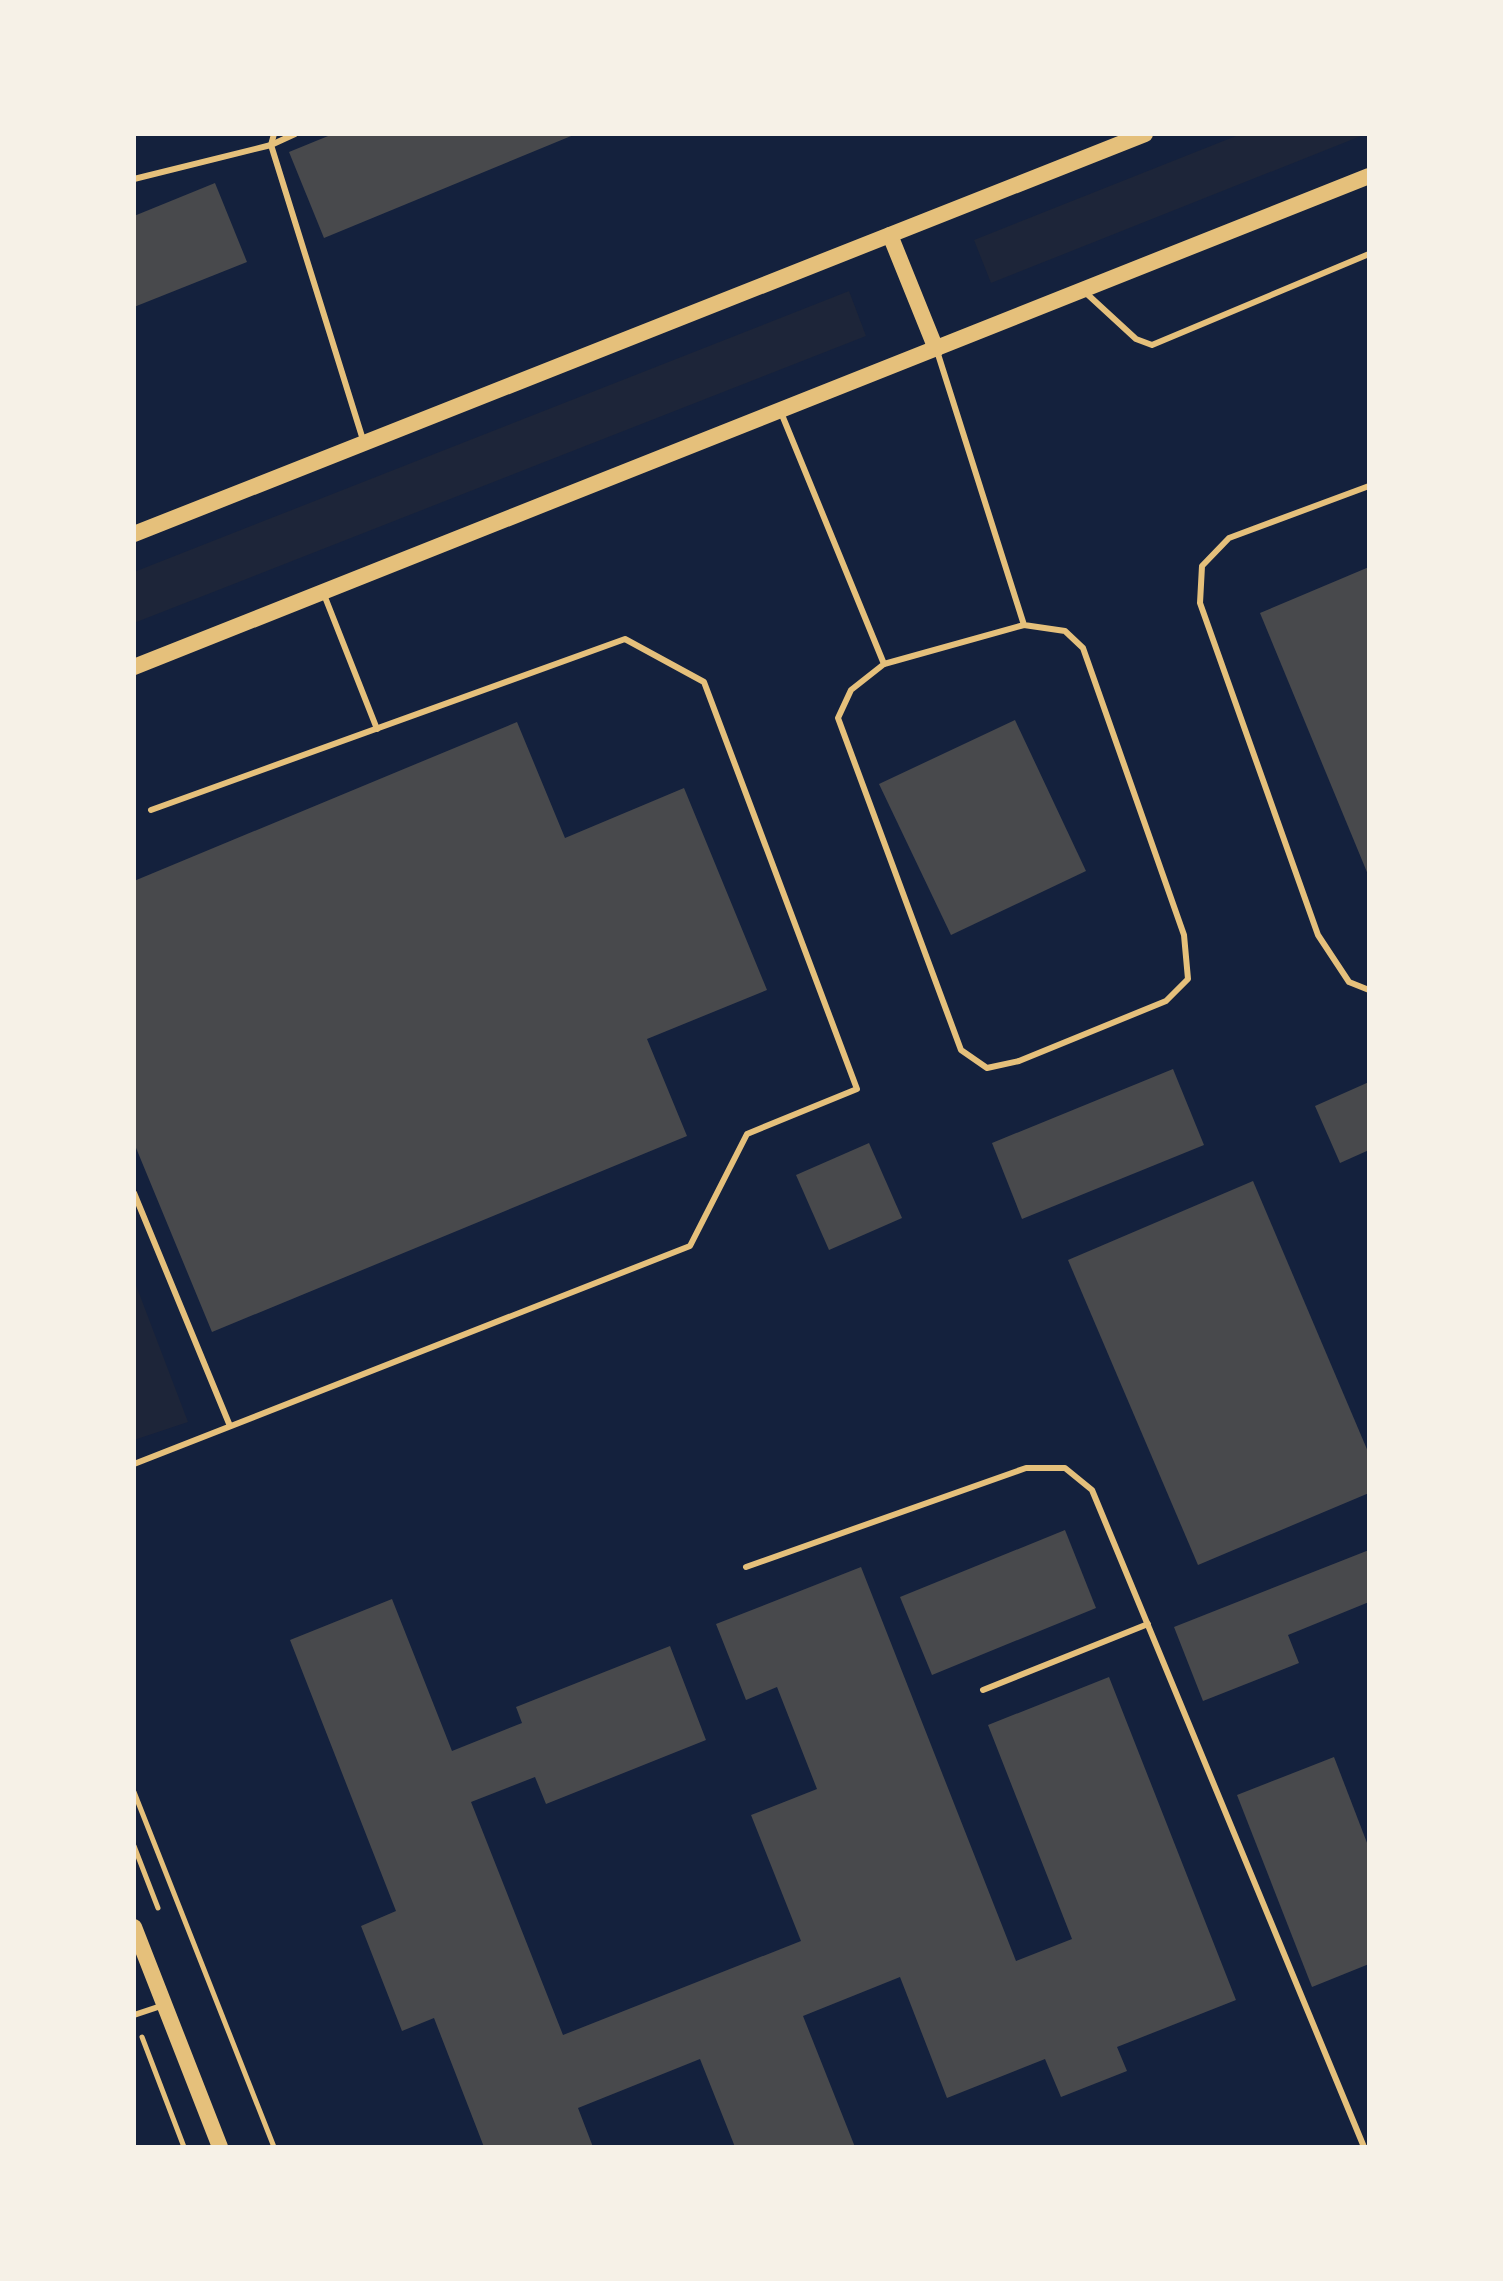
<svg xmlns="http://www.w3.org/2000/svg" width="1503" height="2281" viewBox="0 0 1503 2281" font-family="'Open Sans',sans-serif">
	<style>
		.green { fill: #1d2539 }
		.building { fill: #48494c }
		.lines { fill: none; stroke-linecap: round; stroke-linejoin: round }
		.path { stroke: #e5c07b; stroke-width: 5 }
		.service { stroke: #e5c07b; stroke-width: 6 }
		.secondary { stroke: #e5c07b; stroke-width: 16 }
	</style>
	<rect width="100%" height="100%" fill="#14213d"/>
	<g class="green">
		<polygon points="1241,134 1366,134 991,283 974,240"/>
		<polygon points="849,291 866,336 134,623 134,572"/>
		<polygon points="134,1280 188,1422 134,1440"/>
	</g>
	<g class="building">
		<polygon points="333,134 576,134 324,238 289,152"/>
		<polygon points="215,183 247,262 134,307 134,216"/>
		<polygon points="1369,567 1369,877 1260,613"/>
		<polygon points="1015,720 1086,871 951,935 879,784"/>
		<polygon points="517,722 565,838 684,788 767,990 647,1039 687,1136 212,1332 134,1143 134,881"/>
		<polygon points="1173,1069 1204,1145 1022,1219 992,1143"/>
		<polygon points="1369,1082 1369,1150 1340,1163 1315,1106"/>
		<polygon points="869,1143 902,1218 829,1250 796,1175"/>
		<polygon points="1253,1181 1369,1454 1369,1493 1198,1565 1068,1260"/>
		<polygon points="1065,1530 1096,1608 932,1675 900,1597"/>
		<polygon points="1369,1550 1369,1602 1288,1635 1299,1663 1203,1701 1174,1627"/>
		<polygon points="861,1567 1016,1961 1072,1939 988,1725 1109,1677 1236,2000 1117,2047 1127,2071 1061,2097 1045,2059 947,2098 900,1977 803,2016 855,2147 735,2147 700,2059 578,2108 593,2147 484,2147 434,2018 402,2031 361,1926 396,1911 290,1640 392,1599 452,1751 522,1723 516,1707 670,1646 706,1740 546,1804 535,1777 471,1802 563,2035 801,1941 751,1815 817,1789 777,1687 746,1700 716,1624"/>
		<polygon points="1334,1757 1369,1848 1369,1964 1312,1987 1237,1795"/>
	</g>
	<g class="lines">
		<g class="path">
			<polyline points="134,1792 274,2147"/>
			<polyline points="134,1846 158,1908"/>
			<polyline points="142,2037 184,2147"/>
		</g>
		<g class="service">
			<polyline points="274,134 271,145 364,443"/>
			<polyline points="134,179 271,145 295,134"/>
			<polyline points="1086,293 1136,339 1152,345 1369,254"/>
			<polyline points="780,410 884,664 851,690 838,718 961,1050 987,1068 1019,1061 1166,1001 1188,979 1184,935 1083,648 1065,631 1024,625 937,351"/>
			<polyline points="1369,486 1229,538 1202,566 1200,603 1318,935 1349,982 1369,990"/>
			<polyline points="323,592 377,729"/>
			<polyline points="884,664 1024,625"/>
			<polyline points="134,1193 230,1426"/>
			<polyline points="134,1464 690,1246 747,1134 857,1089 704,682 625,639 151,810"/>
			<polyline points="746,1567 1026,1468 1065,1468 1092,1490 1364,2147"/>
			<polyline points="983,1690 1148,1624"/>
			<polyline points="134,2015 164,2005"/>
		</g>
		<g class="secondary">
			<polyline points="890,235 936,349"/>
			<polyline points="134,534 1145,134"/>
			<polyline points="134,667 1369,176"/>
			<polyline points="134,1927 220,2147"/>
		</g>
	</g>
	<rect width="1503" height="2281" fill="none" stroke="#f6f1e7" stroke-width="272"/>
</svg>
